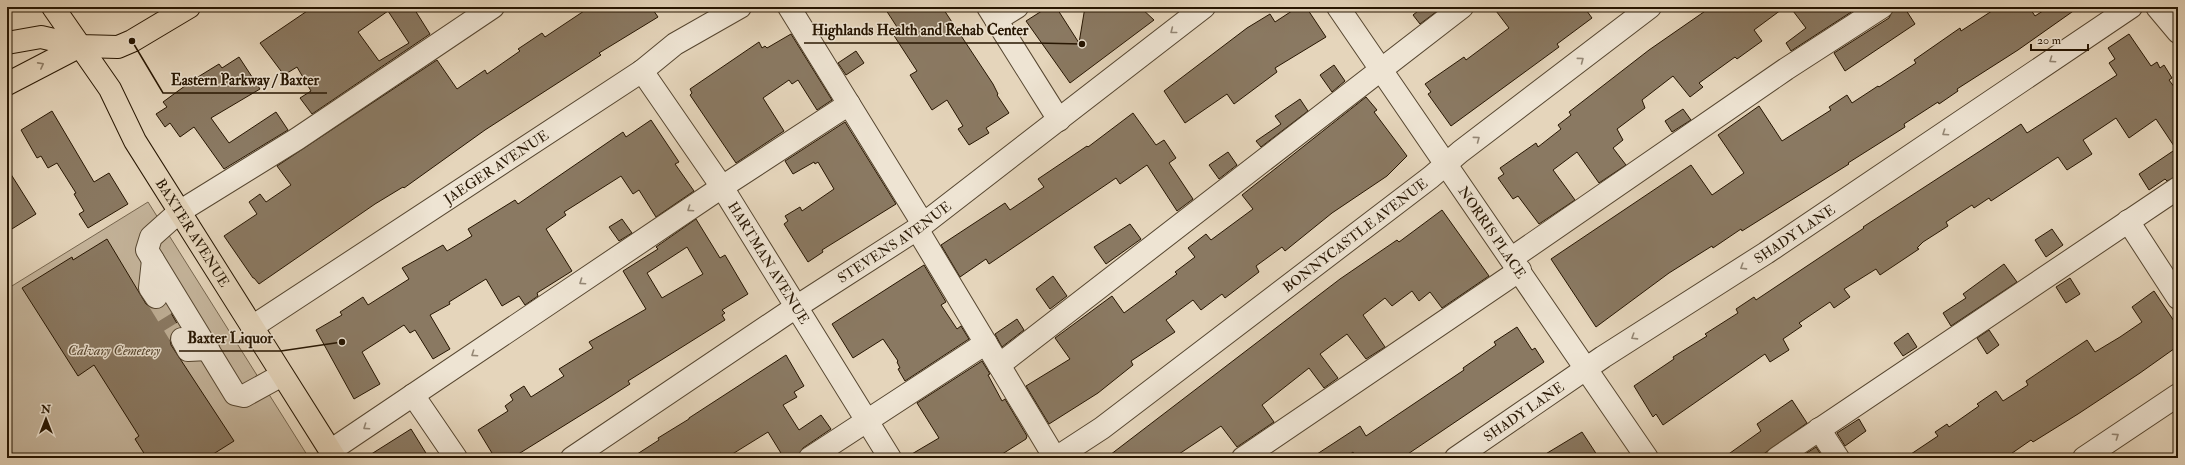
<svg xmlns="http://www.w3.org/2000/svg" width="2185" height="465" viewBox="0 0 2185 465" font-family="'IM FELL Double Pica',serif">
	<style>
		.green { fill: #c5b59c; stroke: #76664f }
		.building { fill: #8a7962; stroke: #271602; fill-rule: evenodd }
		.lines { fill: none; stroke-linecap: round; stroke-linejoin: round }
		.minor-tunnel { stroke: #bfaf96; stroke-width: 22; stroke-dasharray: 22 11; stroke-linecap: butt }
		.minor-casing { stroke: #564630; stroke-width: 24 }
		.major-casing { stroke: #271602; stroke-width: 24 }
		.minor { stroke: #eee4d3; stroke-width: 22 }
		.major { stroke: #e5d5bb; stroke-width: 22 }
		.oneway { stroke: #948775 }
		.oneway2 { stroke: #907f68 }
		.labels { text-anchor: middle; stroke-width: 3; stroke-linejoin: round; paint-order: stroke }
		.street-label { font-size: 14px; fill: #271602; stroke: #eee4d3 }
		.park-label { font-size: 14px; font-style: italic; fill: #564630; stroke: #eee4d3 }
		.leader { fill: none; stroke: #271602; stroke-width: 1.5 }
		.callout-dot { fill: #271602; stroke: #eee4d3; stroke-width: 1.5 }
		.callout-label { font-size: 15px; text-anchor: middle; font-weight: bold; fill: #271602; stroke: #eee4d3; stroke-width: 3; stroke-linejoin: round; paint-order: stroke }
	</style>
	<rect width="100%" height="100%" fill="#e5d5bb"/>
	<filter id="stains"><feTurbulence type="fractalNoise" baseFrequency=".005" numOctaves="4"/><feColorMatrix values="0 0 0 0 .2 0 0 0 0 .09 0 0 0 0 .02 0 0 0 .5 -.17"/></filter>
	<radialGradient id="worn" r=".72"><stop offset=".6" stop-color="#630" stop-opacity="0"/><stop offset="1" stop-color="#630" stop-opacity=".3"/></radialGradient>
	<polygon class="green" points="148,202 309,458 7,458 7,289"/>
	<g class="building">
		<path d="M313 7H413L430 34 312 114 300 98 311 91 297 67 284 75 260 43ZM388 11 409 43 379 61 358 32Z"/>
		<polygon points="590,7 651,7 658,17 599,53 601,55 485,130 404,188 403,187 375,204 259,284 254,278 253,278 224,236 257,214 249,202 260,194 266,202 291,185 277,166 437,60 457,89 485,70 487,74 520,51 518,49 542,33 545,37"/>
		<polygon points="884,7 942,7 993,84 998,94 997,95 1009,113 986,128 989,133 969,145 958,129 963,126 947,100 932,110 910,75 917,71 891,31 897,27"/>
		<polygon points="1048,7 1056,7 1079,43 1085,7 1140,7 1154,20 1070,83 1026,21"/>
		<polygon points="1298,7 1306,7 1326,37 1275,68 1277,72 1234,104 1227,94 1185,123 1164,91 1247,28 1270,14 1275,22"/>
		<polygon points="1423,7 1432,7 1436,12 1420,24 1413,15"/>
		<polygon points="1493,7 1584,7 1592,18 1557,44 1559,47 1451,126 1428,94 1431,92 1425,84 1464,57 1466,60 1509,28"/>
		<polygon points="1711,7 1785,7 1754,30 1762,41 1737,59 1735,57 1699,83 1703,87 1690,97 1673,76 1642,100 1645,108 1617,129 1623,140 1613,148 1626,165 1599,183 1577,152 1553,170 1575,200 1539,224 1518,196 1513,199 1498,178 1504,174 1500,168 1536,143 1538,147 1561,129 1558,125 1571,115 1569,112 1649,50"/>
		<polygon points="1790,7 1859,7 1791,51 1786,43 1806,28"/>
		<polygon points="1894,7 1904,7 1915,24 1845,71 1834,53 1889,18"/>
		<polygon points="1998,7 2029,7 2035,16 2049,7 2079,7 2018,50 1957,89 1958,91 1939,104 1938,102 1904,124 1905,127 1848,163 1849,164 1742,231 1741,229 1713,248 1712,246 1669,273 1596,327 1551,259 1691,165 1712,195 1744,173 1718,135 1759,106 1782,141 1831,110 1829,107 1847,95 1852,103 1878,86 1879,87 1916,63 1914,60 1960,28 1961,31"/>
		<polygon points="791,34 832,100 817,110 798,80 792,84 789,80 763,98 784,131 736,163 690,95 692,93 690,89 759,42 762,48 765,46 767,48"/>
		<polygon points="2129,34 2151,66 2157,62 2160,68 2164,65 2172,78 2169,80 2178,92 2178,176 2167,181 2165,179 2149,190 2139,174 2176,149 2156,119 2129,138 2116,118 2083,140 2092,154 2067,170 2058,157 1991,201 1989,198 1974,208 1972,205 1946,222 1948,226 1923,242 1917,248 1919,249 1880,275 1876,269 1844,289 1850,297 1834,308 1830,302 1799,323 1802,326 1783,339 1789,350 1770,362 1765,354 1663,425 1656,414 1653,417 1634,386 1674,359 1673,357 1707,336 1705,334 1738,313 1736,309 1754,297 1756,300 1864,228 1863,227 1980,151 2021,124 2027,133 2117,75 2109,63 2115,59 2108,48"/>
		<polygon points="856,51 864,63 846,75 838,63"/>
		<polygon points="239,57 260,89 211,118 229,143 276,112 288,130 224,169 194,127 180,137 170,123 165,127 156,114 167,107 163,102 193,80 219,64 222,68"/>
		<polygon points="1334,65 1345,81 1332,92 1320,75"/>
		<polygon points="1366,97 1377,110 1374,112 1407,156 1387,176 1332,213 1285,251 1282,247 1256,266 1259,272 1225,298 1222,294 1201,310 1193,300 1166,320 1175,332 1131,361 1133,365 1098,393 1049,424 1026,386 1070,359 1055,338 1112,296 1124,313 1177,274 1175,272 1195,257 1188,248 1206,234 1211,240 1253,209 1242,195"/>
		<polygon points="1300,99 1308,111 1261,147 1256,141 1281,124 1275,116"/>
		<polygon points="1683,109 1691,120 1672,132 1665,121"/>
		<polygon points="52,111 94,182 109,173 128,204 88,228 79,214 84,211 74,194 76,193 57,163 48,168 41,156 37,158 21,130"/>
		<polygon points="1133,113 1156,145 1164,140 1176,158 1169,163 1193,199 1177,211 1147,165 1120,184 1116,178 989,264 986,259 960,277 941,245 1005,203 1010,210 1044,187 1038,179 1087,146 1088,147"/>
		<polygon points="651,120 679,162 675,164 694,191 656,217 639,190 633,194 621,176 564,212 566,215 546,229 572,271 537,293 538,296 525,305 519,296 502,306 486,279 449,302 450,304 430,315 450,349 433,359 415,330 410,333 404,325 362,352 380,384 354,399 316,330 342,315 340,312 363,297 368,305 409,279 402,268 443,245 447,251 472,236 468,229 515,200 518,204 623,132 626,137"/>
		<polygon points="845,122 896,204 822,250 823,252 808,262 784,224 788,221 785,216 800,207 802,211 834,189 818,162 815,164 814,162 793,174 785,161"/>
		<polygon points="1228,152 1237,165 1219,179 1209,165"/>
		<polygon points="7,168 36,214 7,232"/>
		<polygon points="1442,210 1489,276 1442,308 1430,292 1419,301 1412,291 1392,306 1385,298 1363,315 1385,347 1366,359 1347,334 1320,354 1338,378 1324,388 1309,368 1262,405 1274,422 1237,447 1221,426 1173,458 1106,458 1340,279 1397,240 1399,242"/>
		<polygon points="622,219 632,233 619,241 609,227"/>
		<path d="M696 219 720 258 725 255 748 294 722 310 725 313 722 315 725 320 628 381 630 384 602 402 512 458H495L478 430 508 411 505 406 513 400 510 395 524 386 531 397 564 376 559 369 593 348 589 342 646 309 623 271 658 249 656 247ZM687 247 703 274 662 298 647 273Z"/>
		<polygon points="1130,224 1141,239 1106,264 1094,247"/>
		<polygon points="2052,229 2063,245 2046,257 2035,240"/>
		<polygon points="107,239 146,304 156,309 166,304 179,327 171,333 170,339 171,345 234,441 207,458 147,458 135,439 139,436 94,365 78,376 22,288 72,257 73,260"/>
		<polygon points="2004,264 2017,282 1951,326 1943,313 1966,298 1963,294"/>
		<polygon points="924,265 946,302 941,305 957,329 961,326 969,339 905,381 898,369 900,368 897,362 898,361 883,339 853,358 832,324"/>
		<polygon points="1053,276 1067,296 1050,309 1036,289"/>
		<polygon points="2070,278 2080,294 2066,303 2056,287"/>
		<polygon points="2154,291 2178,327 2178,346 2140,373 2078,414 2033,442 2031,440 2005,458 1905,458 1938,436 1935,432 1947,424 1949,427 1979,406 1977,404 1996,391 2003,401 2028,385 2026,381 2087,340 2095,352 2120,337 2142,322 2132,307"/>
		<polygon points="1017,319 1024,330 1002,347 995,334"/>
		<polygon points="1517,327 1532,350 1535,348 1544,362 1402,458 1357,458 1353,452 1345,458 1311,458 1360,426 1366,436 1464,370 1463,368 1496,345 1494,342"/>
		<polygon points="1989,330 1999,345 1987,354 1977,338"/>
		<polygon points="1908,333 1917,347 1903,356 1894,343"/>
		<polygon points="786,355 804,386 794,392 797,397 783,405 799,430 821,415 831,429 803,448 798,458 784,458 768,432 726,458 631,458 659,440 658,438 689,419 689,418"/>
		<polygon points="982,361 990,374 988,375 1002,401 1005,399 1027,436 1026,439 996,458 905,458 939,438 917,403"/>
		<polygon points="1792,400 1807,423 1758,458 1723,458 1761,431 1757,424"/>
		<polygon points="1859,419 1866,431 1845,446 1837,433"/>
		<polygon points="411,429 429,458 365,458"/>
		<polygon points="1582,432 1599,458 1539,458"/>
		<polygon points="1816,447 1823,458 1799,458"/>
	</g>
	<g class="lines">
		<polyline class="minor-tunnel" points="156,297 182,339"/>
		<defs>
			<g id="minor">
				<polyline points="789,7 923,224"/>
				<polyline points="988,7 1059,120"/>
				<path id="s1" d="M1338 7 1647 458"/>
				<polyline points="2157,7 2178,32"/>
				<polyline points="996,20 1017,7"/>
				<path id="s2" d="M642 71 722 187 890 458"/>
				<polyline points="2128,221 2178,298"/>
				<polyline points="917,229 1055,458"/>
				<polyline points="1512,258 1786,69 1882,7"/>
				<polyline points="153,260 150,288 156,297"/>
				<path id="s3" d="M252 327 642 71 675 44 740 7"/>
				<polyline points="182,339 188,350 208,349"/>
				<polyline points="999,365 1462,7"/>
				<polyline points="282,375 244,396 235,394 147,250 151,237 179,212 297,139 493,7"/>
				<polyline points="413,395 456,458"/>
				<polyline points="1819,429 1838,458"/>
				<polyline points="330,451 722,187 849,104"/>
				<path id="s4" d="M572 458 796 307 917 229 1204 7"/>
				<polyline points="810,458 986,343"/>
				<path id="s5" d="M1056 458 1102 428 1431 177 1460 152 1650 7"/>
				<polyline points="1243,458 1520,270"/>
				<path id="s6" d="M1456 458 1603 357 1766 253 2131 7"/>
				<polyline points="1777,458 2178,188"/>
				<polyline points="2084,458 2178,395"/>
			</g>
			<g id="major">
				<path id="s7" d="M53 7 110 89 135 141 335 458"/>
				<polyline points="7,43 41,37 80,46 118,47 132,41 189,7"/>
				<polyline points="7,84 80,46"/>
			</g>
		</defs>
		<use href="#minor" class="minor-casing"/>
		<use href="#major" class="major-casing"/>
		<use href="#minor" class="minor"/>
		<use href="#major" class="major"/>
	</g>
	<defs><path id="oneway-chevron" d="M-2-3.5L2.5 0L-2 3.5" fill="none" stroke-width="1.6" stroke-linecap="round" stroke-linejoin="round"/></defs>
	<g class="oneway">
		<use href="#oneway-chevron" transform="translate(1173 31) rotate(142)"/>
		<use href="#oneway-chevron" transform="translate(1581 60) rotate(-37)"/>
		<use href="#oneway-chevron" transform="translate(2052 60) rotate(146)"/>
		<use href="#oneway-chevron" transform="translate(1945 133) rotate(146)"/>
		<use href="#oneway-chevron" transform="translate(1477 139) rotate(-37)"/>
		<use href="#oneway-chevron" transform="translate(690 209) rotate(146)"/>
		<use href="#oneway-chevron" transform="translate(1743 267) rotate(148)"/>
		<use href="#oneway-chevron" transform="translate(582 282) rotate(146)"/>
		<use href="#oneway-chevron" transform="translate(1634 337) rotate(148)"/>
		<use href="#oneway-chevron" transform="translate(474 354) rotate(146)"/>
		<use href="#oneway-chevron" transform="translate(366 427) rotate(146)"/>
		<use href="#oneway-chevron" transform="translate(2116 436) rotate(-34)"/>
	</g>
	<use class="oneway2" href="#oneway-chevron" transform="translate(41 65) rotate(-28)"/>
	<g class="labels">
		<g class="street-label">
			<text dy="5" stroke="none"><textPath href="#s3" startOffset="292">JAEGER AVENUE</textPath></text>
			<text dy="5" stroke="none"><textPath href="#s1" startOffset="273">NORRIS PLACE</textPath></text>
			<text dy="5" stroke="none"><textPath href="#s7" startOffset="266">BAXTER AVENUE</textPath></text>
			<text dy="5" stroke="none"><textPath href="#s6" startOffset="406">SHADY LANE</textPath></text>
			<text dy="5" stroke="none"><textPath href="#s5" startOffset="373">BONNYCASTLE AVENUE</textPath></text>
			<text dy="5" stroke="none"><textPath href="#s4" startOffset="388">STEVENS AVENUE</textPath></text>
			<text dy="5" stroke="none"><textPath href="#s2" startOffset="230">HARTMAN AVENUE</textPath></text>
			<text dy="5" stroke="none"><textPath href="#s6" startOffset="82">SHADY LANE</textPath></text>
		</g>
		<g class="park-label">
			<text x="114" y="355">Calvary Cemetery</text>
		</g>
	</g>
	<path class="leader" d="M1082 44L1037 43H804M132 41L163 93H327M342 342L281 351H179"/>
	<g class="callout-dot">
		<circle cx="1082" cy="44" r="4"/>
		<circle cx="132" cy="41" r="4"/>
		<circle cx="342" cy="342" r="4"/>
	</g>
	<g class="callout-label">
		<text x="920" y="35">Highlands Health and Rehab Center</text>
		<text x="245" y="85">Eastern Parkway / Baxter</text>
		<text x="230" y="343">Baxter Liquor</text>
	</g>
	<rect width="2185" height="465" fill="none" stroke="#e5d5bb" stroke-width="24"/>
	<rect x="8" y="8" width="2169" height="449" fill="none" stroke="#271602" stroke-width="2"/>
	<rect x="12" y="12" width="2161" height="441" fill="none" stroke="#271602"/>
	<g transform="translate(46 419)" stroke="#eee4d3" stroke-width="3" paint-order="stroke">
	<path d="M0-3L7 15L0 10L-7 15Z" fill="#271602"/>
	<text y="-6" font-size="11" font-weight="bold" text-anchor="middle" fill="#271602">N</text>
	</g>
	<path d="M2031 44v6h57v-6" fill="none" stroke="#271602" stroke-width="2"/>
	<text x="2037" y="44" font-size="12" fill="#271602" stroke="#eee4d3" stroke-width="3" paint-order="stroke">20 m</text>
	<rect width="100%" height="100%" filter="url(#stains)"/>
	<rect width="100%" height="100%" fill="url(#worn)"/>
</svg>
